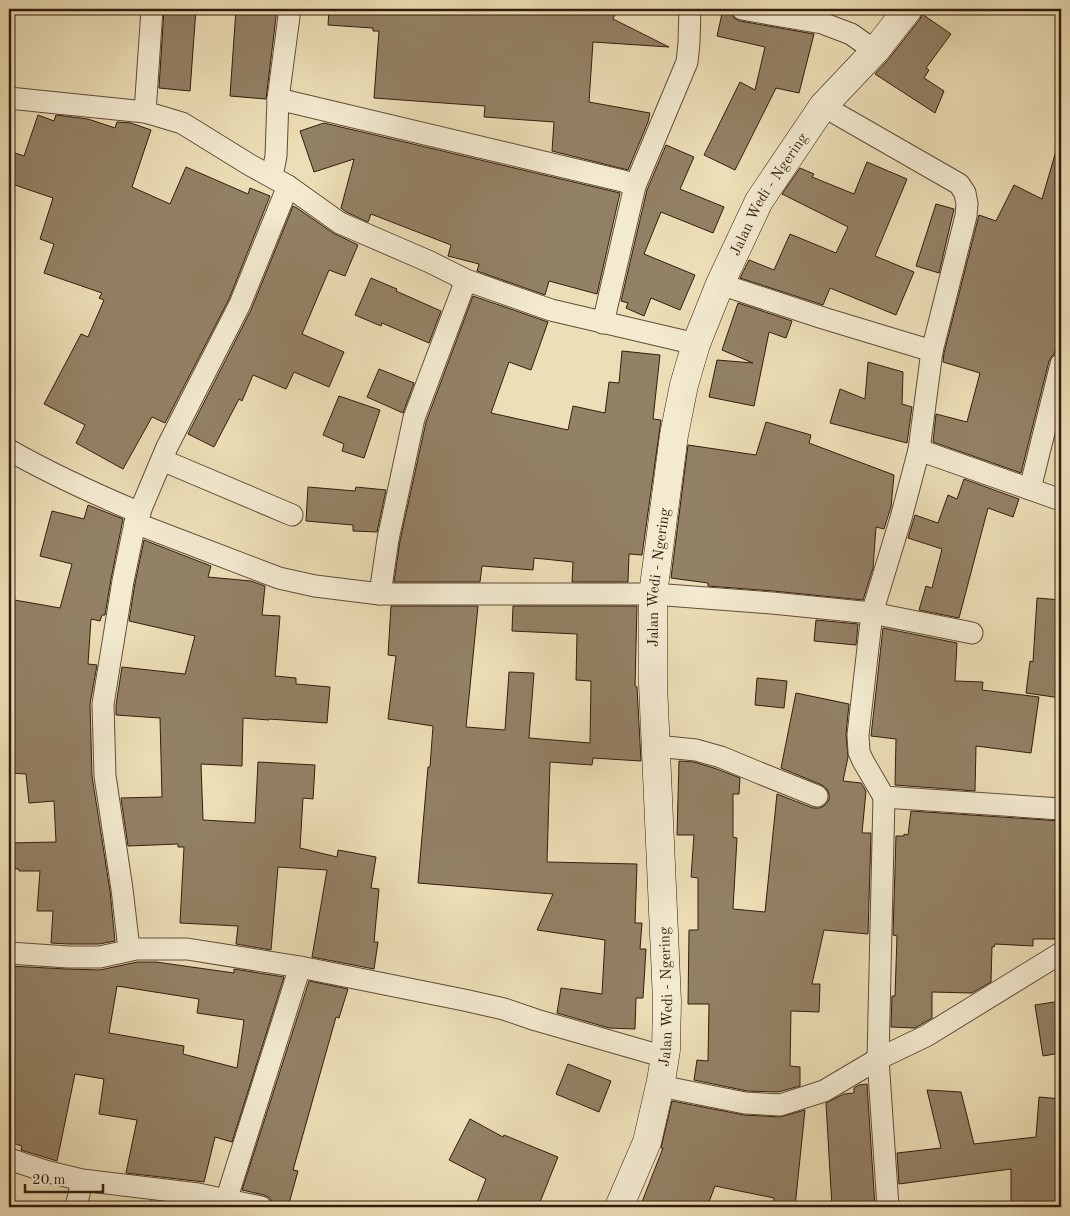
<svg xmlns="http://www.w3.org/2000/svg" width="1070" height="1216" viewBox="0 0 1070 1216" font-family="'Old Standard TT',serif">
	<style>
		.building { fill: #938165; stroke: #331c0d; fill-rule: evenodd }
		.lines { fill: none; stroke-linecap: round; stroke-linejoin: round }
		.minor-casing { stroke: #614c37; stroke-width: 23 }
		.secondary-casing { stroke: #331c0d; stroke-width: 29 }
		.minor { stroke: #f3ead0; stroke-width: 21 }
		.secondary { stroke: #f3ead0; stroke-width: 28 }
		.labels { text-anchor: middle; stroke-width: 4.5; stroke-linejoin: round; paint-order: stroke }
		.street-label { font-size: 15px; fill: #331c0d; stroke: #f3ead0 }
	</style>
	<rect width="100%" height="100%" fill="#ecdeb6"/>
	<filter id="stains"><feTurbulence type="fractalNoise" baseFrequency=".004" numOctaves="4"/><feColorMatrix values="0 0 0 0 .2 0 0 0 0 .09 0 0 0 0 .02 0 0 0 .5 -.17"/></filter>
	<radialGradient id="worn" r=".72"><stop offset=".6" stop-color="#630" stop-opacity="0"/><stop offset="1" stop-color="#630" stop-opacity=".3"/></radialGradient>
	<g class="building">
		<polygon points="164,9 196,9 190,91 159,88"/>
		<polygon points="236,9 277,9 266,99 230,96"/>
		<polygon points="329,9 617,9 613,19 669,47 593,42 589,102 650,113 648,122 628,170 552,151 554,122 484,117 485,106 374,98 379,31 373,31 373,28 328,25"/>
		<polygon points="723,9 730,11 734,18 740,21 814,34 799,93 776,88 735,170 704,155 740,82 755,90 765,47 717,36"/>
		<polygon points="922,14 951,34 926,68 929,70 924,78 944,91 935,113 875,74 887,61 920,19"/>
		<polygon points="38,115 54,121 56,115 88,119 115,128 117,122 131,123 151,130 132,187 170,204 186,167 248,194 250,188 270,196 229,299 165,423 152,417 123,469 76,443 85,425 44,404 81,334 88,337 104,300 99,298 102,293 44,273 54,244 40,239 53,198 9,183 9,151 24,156"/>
		<polygon points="324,123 620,193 597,294 549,281 545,295 477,271 479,264 448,256 451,245 371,214 368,222 346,212 341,208 354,159 314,172 300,131"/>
		<polygon points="666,145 694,157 680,189 724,207 713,233 661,212 644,254 695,275 680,310 651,298 644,316 626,308 628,303 621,301 647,190"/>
		<polygon points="1056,151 1061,152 1061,331 1054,354 1052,356 1049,361 1021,473 933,442 936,414 967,422 980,373 943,362 944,353 979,215 996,221 1014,185 1042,199"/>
		<polygon points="867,162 907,179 875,256 914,272 896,315 830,288 823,305 740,278 749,260 774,270 790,234 836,253 848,227 782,194 800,168 814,174 812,177 854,194"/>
		<polygon points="936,204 954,209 939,273 916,266"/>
		<polygon points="293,206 297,208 333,233 358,245 345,276 329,270 302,334 344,352 329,387 294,372 286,389 253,375 242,401 239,399 214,447 188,434 251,310"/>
		<polygon points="371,278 397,289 396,291 441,311 429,343 382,323 381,326 355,315"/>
		<polygon points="473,296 548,322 531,370 509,362 491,413 568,430 573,406 605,413 609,382 619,383 622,351 660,355 653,419 661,420 642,555 629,554 628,582 572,582 573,562 534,558 533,570 482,566 480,582 394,582 400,541 426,422"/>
		<polygon points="738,303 792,321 786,338 769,332 754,406 709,397 717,360 753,363 722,350"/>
		<polygon points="868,362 903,372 902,404 912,407 907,443 830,423 840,389 865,399"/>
		<polygon points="379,369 414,383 403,413 367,397"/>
		<polygon points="339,396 380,410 364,458 342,451 344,444 323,435"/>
		<polygon points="766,422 811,435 809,443 894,475 891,507 884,529 876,527 873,568 863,600 773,591 708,586 708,583 671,578 688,445 756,455"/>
		<polygon points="964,479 1019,499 1013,517 988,508 959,618 919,610 926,586 932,588 942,549 908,538 915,515 938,523 948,495 957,499"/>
		<polygon points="308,487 355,491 356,487 386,490 377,532 353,531 353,525 306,521"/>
		<polygon points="88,505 123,519 111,579 105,615 102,615 100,621 91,619 88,664 97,665 90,704 92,776 110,891 115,941 99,944 68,944 51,943 53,911 37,911 40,871 19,871 19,869 9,869 9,843 56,842 54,801 29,803 26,774 9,773 9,599 60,608 72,564 40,556 52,511 84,519"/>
		<polygon points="144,540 211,566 208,577 251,581 265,586 262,615 280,616 275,676 296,678 296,684 330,687 327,723 269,719 269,720 243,718 242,766 201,764 203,820 255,823 258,762 315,765 313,799 303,798 300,848 337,857 338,850 376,857 371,888 379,889 374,942 378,942 374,969 312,957 327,870 278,867 271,950 236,944 238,926 180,923 184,847 178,847 178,844 128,846 121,798 162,797 160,718 116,715 116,705 122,667 185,674 195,636 129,621 135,583"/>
		<polygon points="1037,598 1061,600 1061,698 1026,693 1030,661 1033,662"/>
		<polygon points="391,606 478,606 466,727 505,730 509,672 534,673 529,738 590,743 591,681 576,680 577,634 512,631 513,606 637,606 635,686 637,687 641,761 593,758 592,765 550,762 547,862 637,864 635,923 642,923 640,949 646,949 643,998 636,998 635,1029 609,1028 557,1013 561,988 602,994 605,940 537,930 553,894 418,883 428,767 430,767 433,726 388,719 396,656 388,655"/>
		<polygon points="816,620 858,624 856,645 814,641"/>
		<polygon points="883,628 957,643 955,681 983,682 982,690 1039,697 1031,753 976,746 975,791 895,785 896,739 871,736"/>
		<polygon points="757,678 787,681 784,708 755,705"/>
		<polygon points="796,693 849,704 846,734 848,757 843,781 861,783 866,791 862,833 871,833 868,934 824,930 812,984 820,984 819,1012 791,1011 790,1066 800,1067 800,1086 778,1092 747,1091 694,1080 697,1060 708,1061 709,1004 688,1004 689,930 698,930 698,878 691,877 694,835 677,835 679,761 694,762 717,769 740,778 739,794 733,794 733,837 737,838 733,909 765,912 777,794 813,808 819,808 824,806 829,800 829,794 827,789 822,785 781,768"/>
		<polygon points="911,811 1061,821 1060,879 1061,879 1061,939 1033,939 1033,946 995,944 994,947 992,947 991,982 972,993 932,992 932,1018 915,1028 891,1027 892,996 895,996 897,936 893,935 896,836 904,836 904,834 908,835"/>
		<path d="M137 962H156L234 973V969L284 977 232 1142 215 1137 204 1182 126 1173 137 1120 99 1114 104 1079 75 1074 57 1161 21 1150 22 1146 9 1142V966L67 969 100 970ZM117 986 199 999 197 1013 244 1020 237 1068 183 1054 184 1046 109 1033Z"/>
		<polygon points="309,981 348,989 339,1018 336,1017 293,1170 298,1171 288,1207 287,1207 273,1203 270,1198 264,1195 242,1190"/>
		<polygon points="1061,1001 1061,1053 1043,1056 1035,1005"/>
		<polygon points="568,1064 611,1081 599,1112 556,1094"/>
		<polygon points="867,1084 875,1207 832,1207 826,1103 844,1094 854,1093 854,1088 859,1085"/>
		<polygon points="927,1090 961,1092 974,1144 1036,1137 1039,1097 1061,1099 1061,1202 1039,1202 1039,1207 1011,1207 1011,1169 899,1184 897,1153 941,1148"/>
		<polygon points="672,1101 744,1115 780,1117 805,1110 795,1207 773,1207 774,1198 715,1186 707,1207 640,1207 663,1148 661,1148"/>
		<polygon points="470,1119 503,1137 504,1135 558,1157 538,1207 475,1207 486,1179 449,1160"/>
		<polygon points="150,1201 195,1206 194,1207 148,1207"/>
	</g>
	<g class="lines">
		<defs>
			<g id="minor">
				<polyline points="742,9 822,23 851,34 875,51"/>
				<polyline points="9,98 145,112 182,123 250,165 288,186 340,223 430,262 466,280 551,310 696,344"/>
				<polyline points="278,99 623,181 635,186 687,62 689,43 690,9"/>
				<polyline points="823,106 959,184 965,193 967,204 966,216 932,351 919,450 901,518 872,613 858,735 859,752 863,761 884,797 1061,809"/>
				<polyline points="145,112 152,9"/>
				<polyline points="272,176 276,156 278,99 290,9"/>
				<polyline points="720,284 823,318 932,351"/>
				<polyline points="603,323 635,186"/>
				<path d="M9 450C51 474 95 494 140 513"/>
				<polyline points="919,450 1061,500"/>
				<polyline points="162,460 292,515"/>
				<polyline points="1030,489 1061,364"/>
				<polyline points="135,523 279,578 315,586 380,594 653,594 772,603 872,613 972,633"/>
				<polyline points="380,594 388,539 414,418 466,280"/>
				<polyline points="656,746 696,750 721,757 757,772 817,796"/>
				<polyline points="884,797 878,1059 888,1207"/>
				<polyline points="129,949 122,889 105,776 103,704 123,581 135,523 167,447 240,304 288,186"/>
				<polyline points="9,953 68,957 100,957 136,949 187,949 300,967 464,1000 504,1009 536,1020 665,1057"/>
				<polyline points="660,1086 745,1103 780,1105 824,1091 878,1059 926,1036 1061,953"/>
				<polyline points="9,1159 45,1171 82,1180 198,1194 261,1207"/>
				<polyline points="76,1207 82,1180"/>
				<polyline points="224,1207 300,967"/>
			</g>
			<g id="secondary">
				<path id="s1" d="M619 1207 647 1142 661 1081 666 1050 667 1001 653 684V594L674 435 684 385 696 344 720 284 759 201 823 106 875 51 908 9"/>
			</g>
		</defs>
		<use href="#minor" class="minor-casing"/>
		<use href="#secondary" class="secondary-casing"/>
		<use href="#minor" class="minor"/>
		<use href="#secondary" class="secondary"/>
	</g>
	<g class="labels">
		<g class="street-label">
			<text dy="5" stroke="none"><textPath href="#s1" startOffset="1042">Jalan Wedi - Ngering</textPath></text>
			<text dy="5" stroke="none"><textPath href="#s1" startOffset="638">Jalan Wedi - Ngering</textPath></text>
			<text dy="5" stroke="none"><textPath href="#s1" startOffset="218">Jalan Wedi - Ngering</textPath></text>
		</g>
	</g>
	<rect width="1070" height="1216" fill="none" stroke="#ecdeb6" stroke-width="30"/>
	<rect x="10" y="10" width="1050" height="1196" fill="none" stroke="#331c0d" stroke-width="2.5"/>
	<rect x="15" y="15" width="1040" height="1186" fill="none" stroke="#331c0d"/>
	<path d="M25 1184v8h78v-8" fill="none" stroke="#331c0d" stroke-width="2.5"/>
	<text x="32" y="1184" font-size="15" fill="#331c0d" stroke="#f3ead0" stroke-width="4" paint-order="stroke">20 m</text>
	<rect width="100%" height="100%" filter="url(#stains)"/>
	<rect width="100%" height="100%" fill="url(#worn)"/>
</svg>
